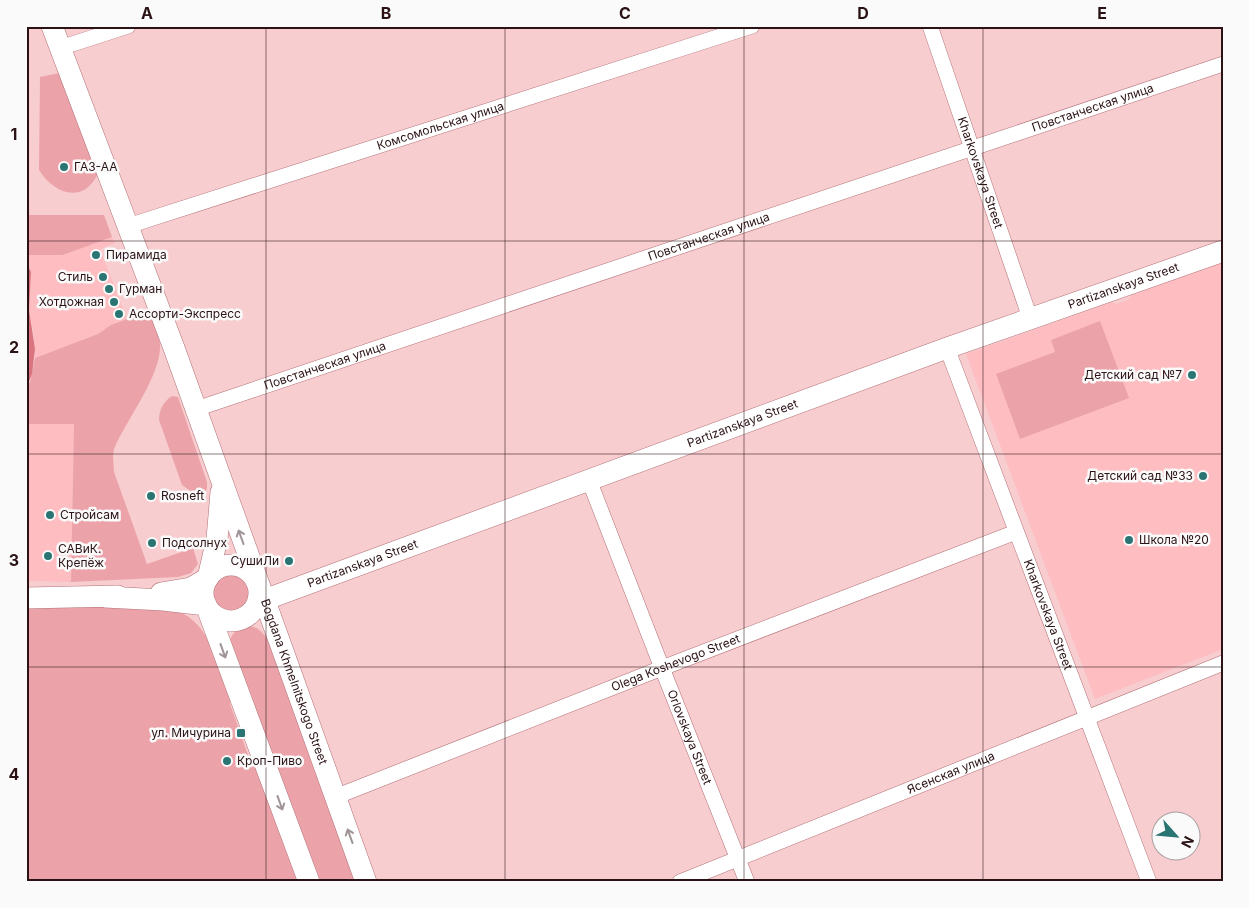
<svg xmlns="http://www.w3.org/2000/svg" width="1249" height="908" viewBox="0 0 1249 908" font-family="Inter,sans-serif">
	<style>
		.built { fill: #fdbdc1 }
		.green { fill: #eba3a9 }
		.forest { fill: #da7580 }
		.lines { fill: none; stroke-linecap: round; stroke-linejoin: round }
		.street-casing { stroke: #b27177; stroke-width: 16 }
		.secondary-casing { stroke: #b27177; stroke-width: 22 }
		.street { stroke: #fff; stroke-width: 15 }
		.secondary { stroke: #fff; stroke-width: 21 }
		.oneway { stroke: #a09496 }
		.grid { fill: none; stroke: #2b1215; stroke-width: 1; stroke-opacity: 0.55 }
		.poi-dot { fill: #2a7473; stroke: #fafafa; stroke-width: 2 }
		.labels { text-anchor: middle; stroke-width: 5; stroke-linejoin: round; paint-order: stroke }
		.street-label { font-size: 12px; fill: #2b1215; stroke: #fafafa }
		.poi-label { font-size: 12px; fill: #2b1215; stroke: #fafafa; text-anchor: start }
		.neatline { fill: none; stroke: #2b1215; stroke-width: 2 }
		.grid-label { font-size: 16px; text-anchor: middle; font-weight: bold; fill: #2b1215 }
	</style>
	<rect width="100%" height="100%" fill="#f8cdcf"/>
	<g class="built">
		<polygon points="112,237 115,243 100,249 127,319 111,325 98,334 35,358 34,337 29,310 31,272 26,262 26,255 63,255"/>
		<polygon points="1223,262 1223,649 1095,699 966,354 1112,302 1116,304 1128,300 1132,295"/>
		<polygon points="26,424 74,424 71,582 26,581"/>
	</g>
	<g class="green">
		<path d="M64 72 99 171C86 204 55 196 39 170L40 77Z"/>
		<polygon points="26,215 104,215 112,237 63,255 26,255"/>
		<path d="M149 311C153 321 159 333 160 344 162 375 126 420 114 449L113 456 114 472 147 564 193 548 198 564 191 573 178 577 71 582 74 424H26V389L30 382 35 358 98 334 111 325Z"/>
		<polygon points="1100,321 1129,398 1020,439 996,374 1055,352 1051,340"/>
		<path d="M172 396 178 397 207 482V488L205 492 195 494 182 485 159 420C159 410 163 402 172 396Z"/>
		<circle cx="231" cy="594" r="19"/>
		<path d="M150 606C159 607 169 608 177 611 210 622 220 669 231 698L230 704 252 766 259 768 301 882H26V608Z"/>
		<path d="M246 626C259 626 264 633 270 644L355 882H318L230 640C233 632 238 628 246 626Z"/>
	</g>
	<polygon class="forest" points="26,262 31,272 29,310 35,349 32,374 26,389"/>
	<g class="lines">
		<defs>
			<g id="street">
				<path id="s1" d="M930 26 1030 318"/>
				<polyline points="60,48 128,26"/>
				<path id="s2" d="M128 226 752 26"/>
				<path id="s3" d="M947 348 1149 882"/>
				<path id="s4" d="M196 409 1223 64"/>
				<path id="s5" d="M589 480 662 668 747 882"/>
				<path id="s6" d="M335 797 662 668 1016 532"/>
				<path id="s7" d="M680 882 1223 663"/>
			</g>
			<g id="secondary">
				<path id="s8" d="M52 26 174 348 366 882"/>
				<circle cx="231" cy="593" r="28"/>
				<polyline points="161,593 191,588 208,578 217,539 221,492"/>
				<polyline points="105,597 163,600 206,605 309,882"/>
				<polyline points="26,598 118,596"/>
				<path id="s9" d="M264 600 947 348 1223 251"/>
			</g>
		</defs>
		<use href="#street" class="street-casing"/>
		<use href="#secondary" class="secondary-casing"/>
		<use href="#street" class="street"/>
		<use href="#secondary" class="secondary"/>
	</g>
	<defs><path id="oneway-shaft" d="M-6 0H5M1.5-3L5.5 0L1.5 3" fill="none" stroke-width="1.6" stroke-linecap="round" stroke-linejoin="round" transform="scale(1.25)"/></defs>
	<g class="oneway">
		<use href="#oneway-shaft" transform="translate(241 537) rotate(-110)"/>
		<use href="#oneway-shaft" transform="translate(223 651) rotate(70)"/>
		<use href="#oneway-shaft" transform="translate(280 803) rotate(70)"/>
		<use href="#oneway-shaft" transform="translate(350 836) rotate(-110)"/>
	</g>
	<path class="grid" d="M266 26V882M505 26V882M744 26V882M983 26V882M26 241H1223M26 454H1223M26 667H1223"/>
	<g class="poi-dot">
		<circle cx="64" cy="167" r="5"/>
		<circle cx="96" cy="255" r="5"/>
		<circle cx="103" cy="277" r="5"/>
		<circle cx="109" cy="289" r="5"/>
		<circle cx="114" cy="302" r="5"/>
		<circle cx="119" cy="314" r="5"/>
		<circle cx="1192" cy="375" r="5"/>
		<circle cx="1203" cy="476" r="5"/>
		<circle cx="151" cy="496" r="5"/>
		<circle cx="50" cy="515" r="5"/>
		<circle cx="1129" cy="540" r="5"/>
		<circle cx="152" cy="543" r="5"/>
		<circle cx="48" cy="556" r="5"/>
		<circle cx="289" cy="561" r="5"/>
		<rect x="236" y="728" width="10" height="10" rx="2.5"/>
		<circle cx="227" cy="761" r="5"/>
	</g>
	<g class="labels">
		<g class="street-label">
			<text dy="4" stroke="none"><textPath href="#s4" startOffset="946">Повстанческая улица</textPath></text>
			<text dy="4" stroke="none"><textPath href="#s2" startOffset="328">Комсомольская улица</textPath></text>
			<text dy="4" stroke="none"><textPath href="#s1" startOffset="155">Kharkovskaya Street</textPath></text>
			<text dy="4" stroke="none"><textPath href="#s4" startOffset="541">Повстанческая улица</textPath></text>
			<text dy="4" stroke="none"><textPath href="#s9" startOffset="915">Partizanskaya Street</textPath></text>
			<text dy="4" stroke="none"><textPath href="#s4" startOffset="136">Повстанческая улица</textPath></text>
			<text dy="4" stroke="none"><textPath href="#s9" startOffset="510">Partizanskaya Street</textPath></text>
			<text dy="4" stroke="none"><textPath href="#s9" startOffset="105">Partizanskaya Street</textPath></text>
			<text dy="4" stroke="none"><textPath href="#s3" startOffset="285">Kharkovskaya Street</textPath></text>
			<text dy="4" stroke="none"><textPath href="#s6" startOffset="366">Olega Koshevogo Street</textPath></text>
			<text dy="4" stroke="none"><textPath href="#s8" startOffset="699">Bogdana Khmelnitskogo Street</textPath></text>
			<text dy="4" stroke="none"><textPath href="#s5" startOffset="276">Orlovskaya Street</textPath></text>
			<text dy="4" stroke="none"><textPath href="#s7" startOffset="292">Ясенская улица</textPath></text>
		</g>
		<g class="poi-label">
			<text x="74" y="171">ГАЗ-АА</text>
			<text x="106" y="259">Пирамида</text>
			<text x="93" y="281" text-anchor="end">Стиль</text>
			<text x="119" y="293">Гурман</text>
			<text x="104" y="306" text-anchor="end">Хотдожная</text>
			<text x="129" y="318">Ассорти-Экспресс</text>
			<text x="1182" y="379" text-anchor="end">Детский сад №7</text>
			<text x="1193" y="480" text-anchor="end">Детский сад №33</text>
			<text x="161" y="500">Rosneft</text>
			<text x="60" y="519">Стройсам</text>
			<text x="1139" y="544">Школа №20</text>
			<text x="162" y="547">Подсолнух</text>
			<text x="58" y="553">САВиК.<tspan x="58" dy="14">Крепёж</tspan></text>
			<text x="279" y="565" text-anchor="end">СушиЛи</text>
			<text x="231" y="737" text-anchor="end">ул. Мичурина</text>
			<text x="237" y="765">Кроп-Пиво</text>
		</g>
	</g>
	<rect width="1249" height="908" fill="none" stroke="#fafafa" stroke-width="55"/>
	<g transform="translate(1176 836) rotate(117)"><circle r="24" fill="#fafafa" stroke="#a79d9e"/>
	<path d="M0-4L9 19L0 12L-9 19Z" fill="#2a7473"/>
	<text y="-8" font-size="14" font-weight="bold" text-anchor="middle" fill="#2b1215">N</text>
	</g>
	<rect x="28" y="28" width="1194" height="852" class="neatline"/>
	<g class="grid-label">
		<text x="147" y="19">A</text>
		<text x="386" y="19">B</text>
		<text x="625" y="19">C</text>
		<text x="863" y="19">D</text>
		<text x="1102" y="19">E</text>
		<text x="14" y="140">1</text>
		<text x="14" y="353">2</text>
		<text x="14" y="566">3</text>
		<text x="14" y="780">4</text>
	</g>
</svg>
